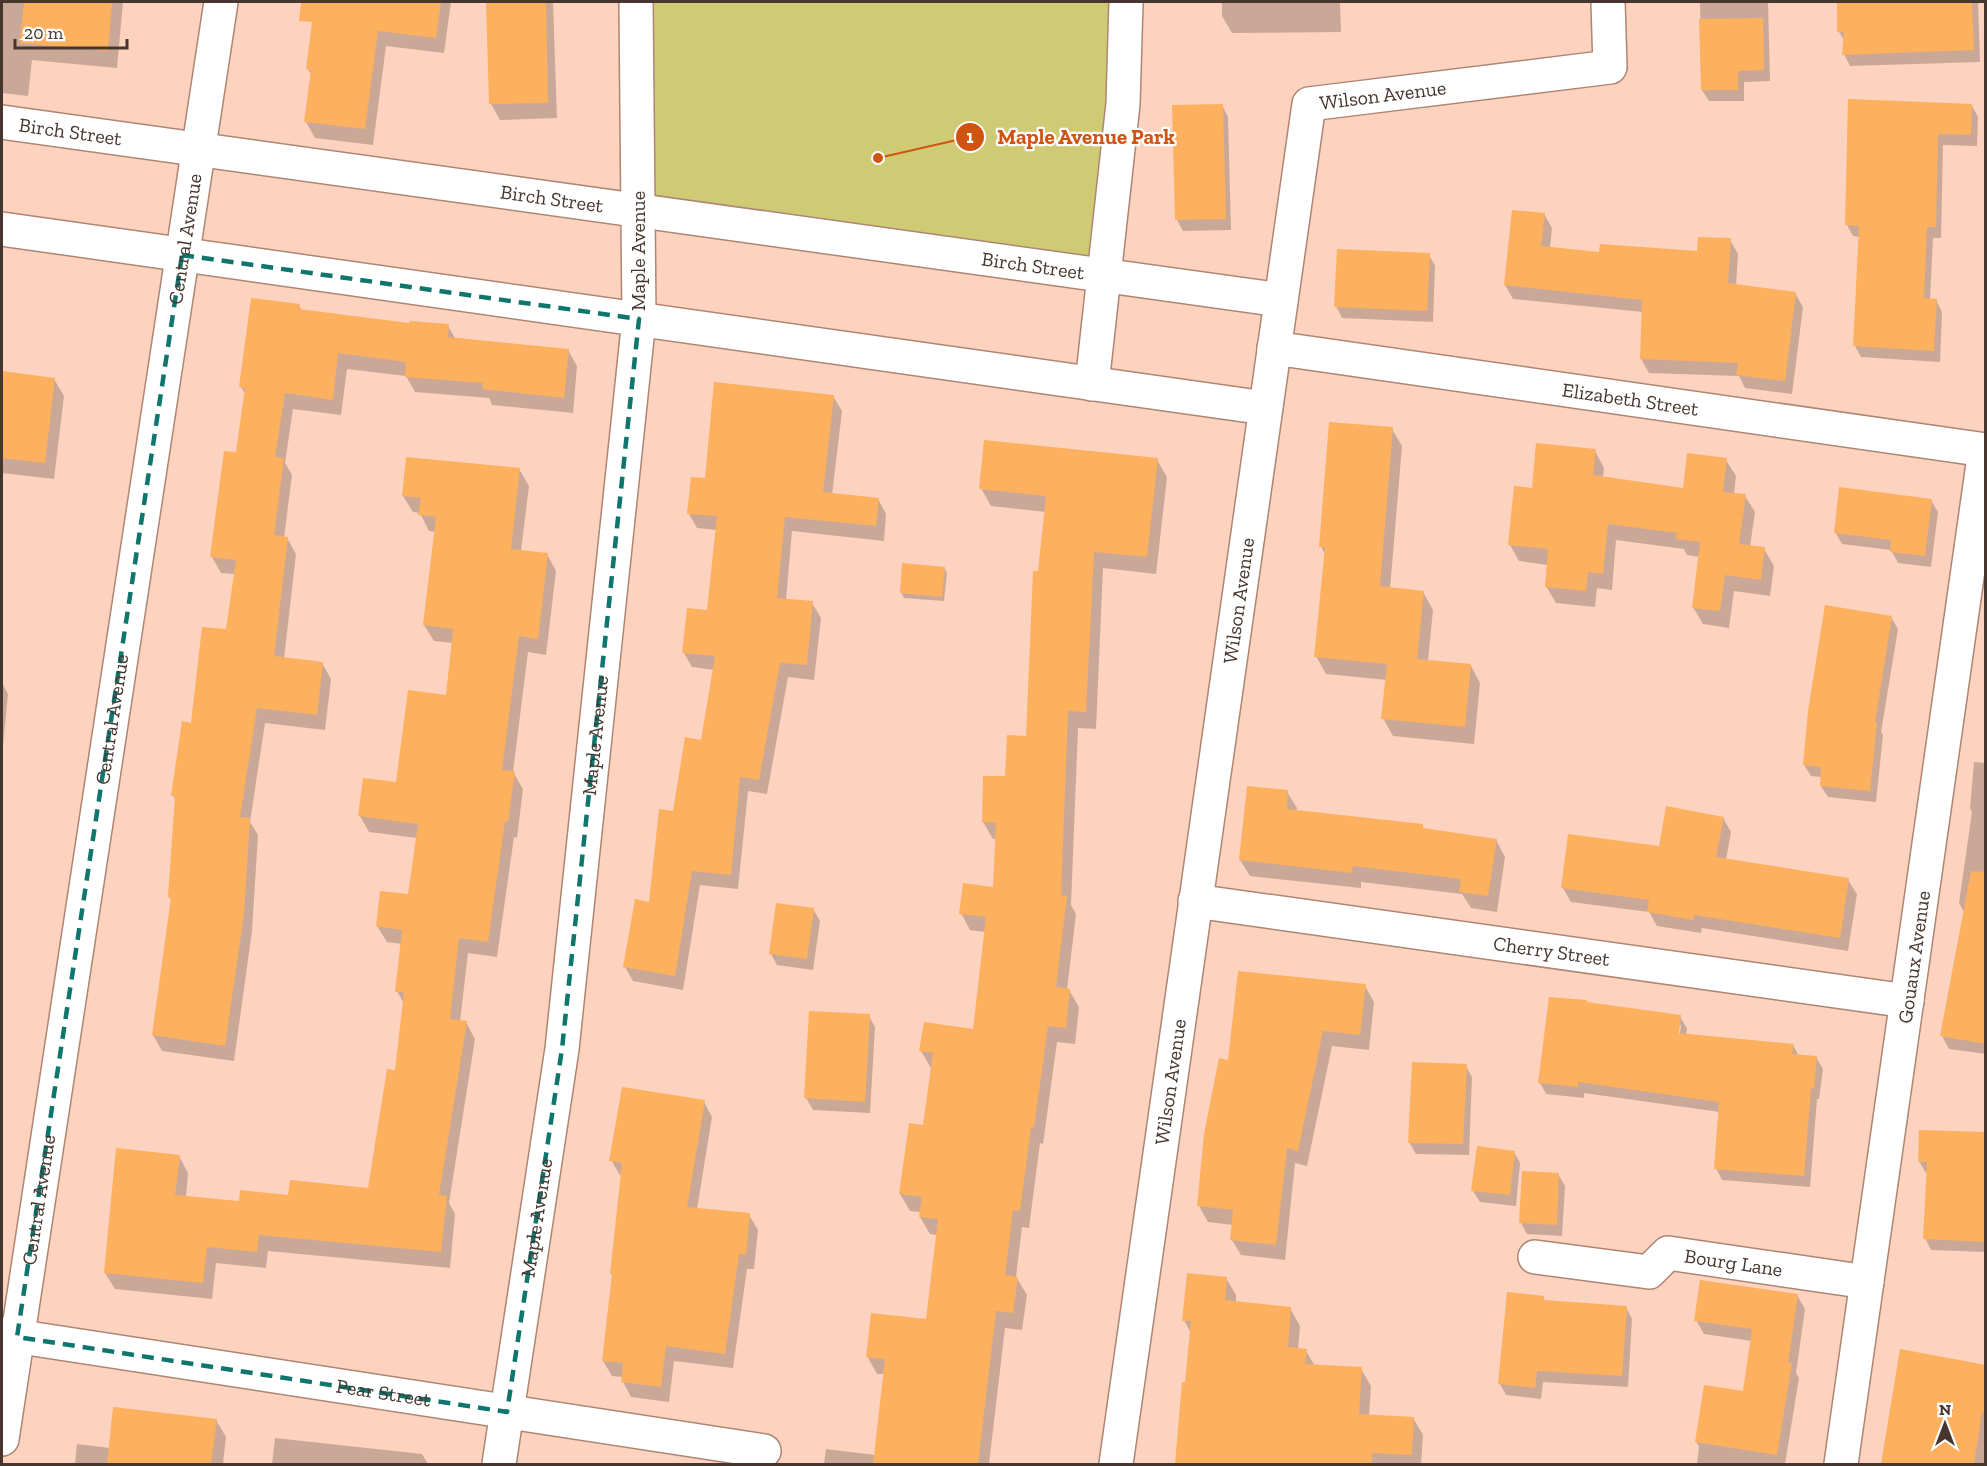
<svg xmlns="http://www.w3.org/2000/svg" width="1987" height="1466" viewBox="0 0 1987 1466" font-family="'Zilla Slab',serif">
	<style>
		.green { fill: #cfcb75 }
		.shadow { fill: #0003; fill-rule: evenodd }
		.building { fill: #fdb05e }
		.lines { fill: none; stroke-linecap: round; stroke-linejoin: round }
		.street-casing { stroke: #ad8673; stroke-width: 36 }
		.street { stroke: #fff; stroke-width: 33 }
		.marked { fill: none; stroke: #0f766e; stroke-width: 4.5; stroke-dasharray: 12 8; stroke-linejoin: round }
		.labels { text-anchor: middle; stroke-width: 4.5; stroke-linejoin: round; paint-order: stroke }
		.street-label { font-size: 20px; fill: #46362e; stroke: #fdfdfd }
		.leader { fill: none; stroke: #d05411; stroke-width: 2 }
		.callout-dot { fill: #d05411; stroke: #fdfdfd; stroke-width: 2 }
		.mark-label { font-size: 18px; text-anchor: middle; font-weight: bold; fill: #fff }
		.callout-label { font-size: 21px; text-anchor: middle; font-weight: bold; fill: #d05411; stroke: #fdfdfd; stroke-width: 4.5; stroke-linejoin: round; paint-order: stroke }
	</style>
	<rect width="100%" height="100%" fill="#fdd2be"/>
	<polygon class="green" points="636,2 1126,2 1104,276 639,211"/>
	<g class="shadow">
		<polygon points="2,2 123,2 117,68 32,60 28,96 2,93"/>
		<polygon points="316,2 451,2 444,53 386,46 373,145 315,138 306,122 312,76 308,69"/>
		<polygon points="487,2 553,2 557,118 500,120 491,104"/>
		<polygon points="1222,2 1394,2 1340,2 1341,32 1232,33 1222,16"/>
		<polygon points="1700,2 1768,2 1770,81 1744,82 1744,101 1709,101 1702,90"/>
		<polygon points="1838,2 1978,2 1980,62 1850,66 1844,54 1845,42 1839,32"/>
		<polygon points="1849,100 1972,106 1978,117 1977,146 1943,145 1941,238 1933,238 1930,300 1936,300 1942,312 1940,362 1861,357 1855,346 1860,237 1853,236 1847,225"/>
		<polygon points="1222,105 1228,117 1231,230 1183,231 1177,220 1174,107"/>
		<polygon points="1544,214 1552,228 1550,248 1600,254 1698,252 1730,240 1738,254 1736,286 1795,293 1803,307 1792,394 1745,388 1739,376 1649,373 1641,359 1643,312 1513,299 1505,285"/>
		<polygon points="1429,255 1435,266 1433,322 1342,318 1336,306"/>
		<polygon points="299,306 302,311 411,325 448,326 455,338 568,350 577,366 573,413 492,405 489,398 415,392 406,376 347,369 341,415 293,409 285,463 292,475 284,538 287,538 296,554 284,659 322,663 331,679 325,730 265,723 250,822 258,835 252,931 234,1061 162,1051 153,1035 172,901 169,897 176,802 173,795 192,724 228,631 235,574 221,573 212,557 237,454 246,395 241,387"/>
		<polygon points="2,373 54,379 64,396 54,479 2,473"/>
		<polygon points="833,396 842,411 832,495 878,499 886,514 884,541 792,531 786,600 812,603 821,618 814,680 788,677 767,794 748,791 738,889 700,885 683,990 633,981 625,967 650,903 674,812 702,742 714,670 692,667 684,653 708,612 717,530 697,528 689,514 706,480"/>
		<polygon points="1392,429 1402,446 1390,589 1423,592 1433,610 1428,661 1471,666 1480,683 1474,744 1393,736 1383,718 1387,680 1326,674 1316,656 1326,555 1321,547"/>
		<polygon points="1595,451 1604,468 1603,478 1684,490 1726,460 1736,476 1734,494 1745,496 1755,512 1750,547 1764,549 1774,566 1770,596 1734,591 1729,628 1703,624 1693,607 1700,557 1687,555 1684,549 1616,540 1612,590 1597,588 1595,607 1556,603 1546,586 1548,565 1519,561 1510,545 1533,490"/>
		<polygon points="1157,460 1167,477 1156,574 1103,568 1096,729 1078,728 1071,905 1076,914 1067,990 1069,990 1079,1007 1075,1044 1057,1042 1043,1144 1040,1143 1029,1228 1022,1227 1016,1277 1027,1295 1022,1330 1005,1328 989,1464 824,1464 826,1449 875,1455 885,1374 877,1374 867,1356 928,1321 938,1235 930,1234 920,1217 921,1212 910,1211 900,1194 924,1127 931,1068 921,1051 974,1030 985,932 970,930 961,913 995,888 997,839 993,839 983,822 1027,737 1046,512 991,506 981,488"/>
		<polygon points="519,469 529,486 521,551 547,554 556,571 546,655 528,652 513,772 523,789 517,838 514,837 497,957 468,953 460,1022 466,1022 475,1039 449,1203 455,1214 450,1268 268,1251 266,1268 216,1263 212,1299 115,1289 105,1273 179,1156 188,1173 186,1197 240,1203 290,1197 369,1190 396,1072 404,1004 397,991 402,944 387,942 377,926 409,896 417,838 369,832 360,816 397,784 447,696 453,643 434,641 424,625 436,532 429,531 420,513 413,512 403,496"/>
		<polygon points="1931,500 1938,512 1931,567 1898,563 1891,550 1842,544 1835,532"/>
		<polygon points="944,568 947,573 944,601 904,598 901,592"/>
		<polygon points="1891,617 1898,629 1881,732 1883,735 1876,802 1828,797 1821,786 1822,777 1811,776 1804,765"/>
		<polygon points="2,683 8,694 2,756"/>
		<polygon points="1974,762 1986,763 1986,1054 1949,1049 1942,1036 1964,912 1959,903 1972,812 1970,808"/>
		<polygon points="1287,792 1297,808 1296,811 1422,825 1425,830 1496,840 1505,857 1497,912 1471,908 1462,894 1361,882 1361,888 1250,876 1240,860"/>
		<polygon points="1723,818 1731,832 1726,860 1848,880 1857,894 1848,951 1702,928 1701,933 1657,926 1649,912 1571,902 1563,888 1660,848"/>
		<polygon points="813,909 820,921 813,970 777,965 771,954"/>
		<polygon points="1365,986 1374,1002 1369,1050 1332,1046 1307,1166 1295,1163 1285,1260 1241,1255 1232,1240 1233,1225 1208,1222 1199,1206 1229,1062"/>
		<polygon points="869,1016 875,1027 870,1113 813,1110 806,1098"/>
		<path d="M1680 1017 1687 1028 1686 1036 1793 1045 1799 1056 1816 1057 1823 1069 1819 1099H1817L1810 1187 1722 1180 1716 1168 1720 1112 1584 1093V1098L1546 1094 1540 1083ZM1678 1025H1681L1679 1041Z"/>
		<polygon points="1466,1066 1472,1077 1469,1155 1416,1154 1409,1142"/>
		<polygon points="704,1102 712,1117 697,1209 749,1215 758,1230 754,1269 747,1269 733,1368 674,1361 669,1402 631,1397 623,1382 623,1377 612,1376 603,1361 613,1277 611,1274 622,1176 620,1175 611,1160"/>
		<polygon points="1986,1134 1986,1252 1931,1250 1925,1238 1928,1173 1926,1173 1919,1161"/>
		<polygon points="1514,1152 1520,1163 1516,1206 1480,1202 1473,1191"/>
		<polygon points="1558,1174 1565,1186 1562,1236 1527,1234 1521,1223"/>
		<polygon points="1226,1278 1236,1295 1236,1303 1290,1308 1300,1326 1298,1350 1306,1351 1315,1366 1361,1369 1371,1386 1369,1416 1413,1418 1423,1435 1421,1464 1177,1464 1191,1333 1184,1320"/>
		<polygon points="1797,1295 1805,1309 1796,1373 1799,1378 1785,1464 1697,1464 1699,1446 1696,1442 1744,1392 1752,1341 1704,1334 1696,1320"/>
		<polygon points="1543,1297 1546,1302 1626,1307 1632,1319 1628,1387 1543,1382 1541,1399 1506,1395 1500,1384"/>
		<polygon points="1902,1350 1986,1366 1986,1464 1883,1464"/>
		<polygon points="216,1420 226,1437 223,1464 75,1464 77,1444 110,1448"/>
		<polygon points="275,1438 422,1454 428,1464 272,1464"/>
	</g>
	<g class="building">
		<polygon points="24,2 112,2 108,51 20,43"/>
		<polygon points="301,2 441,2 436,38 378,31 365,129 304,122 311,70 306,69 312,22 299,21"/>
		<polygon points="486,2 546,2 548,103 489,104"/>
		<polygon points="1837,2 1972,2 1974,50 1842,55 1844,32 1837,32"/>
		<polygon points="1763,18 1764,70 1738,71 1738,90 1701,90 1699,19"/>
		<polygon points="1848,99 1972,104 1971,135 1938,134 1936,227 1927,227 1924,298 1937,299 1934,351 1853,346 1859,226 1845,225"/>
		<polygon points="1223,104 1226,219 1175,220 1172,105"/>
		<polygon points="1512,210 1545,213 1541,246 1599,252 1600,244 1697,251 1698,237 1731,238 1728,283 1796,292 1785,381 1736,375 1738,363 1640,359 1642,300 1504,285"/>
		<polygon points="1337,249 1430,253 1427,311 1334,307"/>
		<polygon points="251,298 300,304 299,309 409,323 410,321 449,324 448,337 569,349 564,398 482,389 483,383 405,377 406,362 338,353 333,400 285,393 275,457 284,458 274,535 288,537 274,656 323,662 317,715 257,708 240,817 250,818 244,914 225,1046 152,1035 171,898 168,897 175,796 171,796 182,721 191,723 202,627 226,629 236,560 210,557 224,451 236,452 245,388 239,387"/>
		<polygon points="2,371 55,378 45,463 2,458"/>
		<polygon points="714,382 834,395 823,492 879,498 876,526 785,517 777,598 813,601 807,665 780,663 759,780 740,777 731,875 692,871 675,976 623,967 635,899 649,902 659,809 673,811 685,737 701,740 715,656 682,653 687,608 707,610 717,516 687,514 691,477 705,478"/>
		<polygon points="1329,422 1393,427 1380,586 1424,591 1417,659 1471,664 1465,727 1381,719 1387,664 1314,657 1325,547 1319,547"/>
		<polygon points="984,440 1158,458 1147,557 1094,552 1086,712 1068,711 1061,895 1067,896 1056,987 1070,989 1066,1028 1048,1026 1034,1127 1031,1127 1020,1211 1013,1210 1005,1275 1018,1277 1013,1313 996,1311 978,1464 873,1464 885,1359 866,1357 871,1313 926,1319 938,1219 919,1217 922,1197 899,1194 909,1123 923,1125 933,1053 919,1051 924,1022 973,1029 986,917 959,914 963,883 993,887 996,823 982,822 983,776 1005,776 1007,735 1026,736 1033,571 1038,571 1046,496 979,489"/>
		<polygon points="1536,443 1596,449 1593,475 1683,488 1687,453 1727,458 1723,492 1746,494 1739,544 1765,547 1761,580 1725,575 1720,611 1692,608 1700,542 1676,539 1677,533 1608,524 1603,574 1588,572 1586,591 1545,587 1548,549 1508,545 1514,486 1532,488"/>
		<polygon points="406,457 520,468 511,549 548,553 538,639 519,636 502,770 515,771 508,822 505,821 488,942 459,938 450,1019 467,1021 439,1195 447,1196 441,1252 259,1235 257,1252 207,1247 203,1283 104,1273 116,1148 180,1155 175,1195 239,1201 240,1190 288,1195 290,1180 368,1188 387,1069 395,1070 404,992 395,992 402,930 376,926 380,891 408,894 418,824 358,816 363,778 396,782 408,690 446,695 453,629 423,625 436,517 418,515 421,498 402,496"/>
		<polygon points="1839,487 1932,499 1925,556 1890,552 1891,540 1834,533"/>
		<polygon points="902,563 945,567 942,597 900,593"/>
		<polygon points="1825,605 1892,616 1875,722 1877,722 1870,791 1820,786 1821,767 1803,765 1808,711"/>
		<polygon points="1247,786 1288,790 1287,809 1423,824 1423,828 1497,839 1488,896 1459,892 1461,879 1353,866 1352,873 1239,860"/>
		<polygon points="1666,806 1724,817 1716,857 1849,878 1840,938 1694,915 1693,920 1647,912 1649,900 1561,888 1568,834 1659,846"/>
		<polygon points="1971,871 1986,872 1986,1044 1940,1036"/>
		<polygon points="776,903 814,908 807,959 769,954"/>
		<polygon points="1238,971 1366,984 1360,1035 1323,1031 1298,1151 1287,1148 1276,1245 1230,1240 1233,1210 1197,1206 1204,1134 1219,1058 1228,1060"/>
		<polygon points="1549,997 1587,1000 1587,1002 1681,1015 1679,1033 1794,1044 1792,1054 1817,1056 1814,1089 1811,1088 1804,1176 1714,1169 1719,1102 1578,1082 1578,1087 1538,1083"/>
		<polygon points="809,1011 870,1014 865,1102 804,1098"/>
		<polygon points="1412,1062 1467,1064 1463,1144 1408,1143"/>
		<polygon points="622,1087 705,1100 687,1207 750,1213 746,1255 739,1254 725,1354 666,1346 661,1387 621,1382 623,1363 602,1361 612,1274 610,1274 622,1163 609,1161"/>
		<polygon points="1919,1130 1986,1132 1986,1242 1923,1239 1927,1162 1918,1162"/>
		<polygon points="1477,1146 1515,1151 1510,1195 1471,1191"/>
		<polygon points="1522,1171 1559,1173 1557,1225 1519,1223"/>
		<polygon points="1187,1273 1227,1277 1225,1300 1291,1307 1288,1347 1307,1349 1305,1364 1362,1367 1359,1414 1414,1417 1412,1455 1372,1453 1372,1464 1175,1464 1182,1382 1185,1382 1191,1321 1182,1321"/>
		<polygon points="1700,1280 1798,1294 1788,1363 1792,1363 1777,1455 1695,1442 1704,1385 1743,1391 1752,1329 1694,1321"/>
		<polygon points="1507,1292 1544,1296 1544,1300 1627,1306 1622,1376 1537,1371 1535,1388 1498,1384"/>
		<polygon points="1900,1349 1986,1365 1986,1413 1982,1412 1974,1464 1881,1464"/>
		<polygon points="113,1407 217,1419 211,1464 107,1464"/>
	</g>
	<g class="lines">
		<defs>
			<g id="street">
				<path id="s1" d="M2 122 1281 300"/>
				<polyline points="2,229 1265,408"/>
				<path id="s2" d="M1274 348 1985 450 1841 1464"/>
				<polyline points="1092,384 1123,104 1126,2"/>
				<path id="s3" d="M1195 901 1907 1001"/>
				<path id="s4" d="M1535 1257 1649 1272 1668 1253 1867 1282"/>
				<path id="s5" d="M2 1334 764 1451"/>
				<path id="s6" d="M2 1439 221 2"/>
				<path id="s7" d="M499 1464 562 1049 639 319 636 2"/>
				<path id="s8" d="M1116 1464 1309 104 1610 67 1608 2"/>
			</g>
		</defs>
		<use href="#street" class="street-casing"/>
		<use href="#street" class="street"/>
	</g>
	<path class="marked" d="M182 255 639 319 562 1049 507 1412 17 1337Z"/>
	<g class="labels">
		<g class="street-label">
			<text dy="7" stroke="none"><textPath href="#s8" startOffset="1448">Wilson Avenue</textPath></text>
			<text dy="7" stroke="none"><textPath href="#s1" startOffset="69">Birch Street</textPath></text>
			<text dy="7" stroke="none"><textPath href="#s1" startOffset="555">Birch Street</textPath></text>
			<text dy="7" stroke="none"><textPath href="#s6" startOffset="1214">Central Avenue</textPath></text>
			<text transform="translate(638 251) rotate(-90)" y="7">Maple Avenue</text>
			<text dy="7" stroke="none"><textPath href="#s1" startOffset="1041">Birch Street</textPath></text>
			<text dy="7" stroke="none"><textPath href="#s2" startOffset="360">Elizabeth Street</textPath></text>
			<text dy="7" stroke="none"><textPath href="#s8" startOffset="872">Wilson Avenue</textPath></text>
			<text dy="7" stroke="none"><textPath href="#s6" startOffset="728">Central Avenue</textPath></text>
			<text dy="7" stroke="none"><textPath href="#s7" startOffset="735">Maple Avenue</textPath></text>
			<text dy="7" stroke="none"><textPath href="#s3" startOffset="360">Cherry Street</textPath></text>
			<text transform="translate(1914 957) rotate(-82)" y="7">Gouaux Avenue</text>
			<text dy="7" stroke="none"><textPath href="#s8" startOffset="386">Wilson Avenue</textPath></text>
			<text dy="7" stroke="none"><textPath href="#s6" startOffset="242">Central Avenue</textPath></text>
			<text dy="7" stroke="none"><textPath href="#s7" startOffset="249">Maple Avenue</textPath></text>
			<text dy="7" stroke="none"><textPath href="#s4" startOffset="208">Bourg Lane</textPath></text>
			<text dy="7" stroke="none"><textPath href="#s5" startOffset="386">Pear Street</textPath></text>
		</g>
	</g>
	<path class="leader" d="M878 158L970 137"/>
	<g class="callout-dot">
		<circle cx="878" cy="158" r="6"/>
		<circle cx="970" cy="137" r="15"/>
	</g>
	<g class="mark-label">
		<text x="970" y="143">1</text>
	</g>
	<g class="callout-label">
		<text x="1086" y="144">Maple Avenue Park</text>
	</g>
	<rect width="1987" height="1466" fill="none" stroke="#46362e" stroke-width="6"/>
	<g transform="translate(1945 1424)" stroke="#fdfdfd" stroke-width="4.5" paint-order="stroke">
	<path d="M0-4.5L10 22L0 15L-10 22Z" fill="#46362e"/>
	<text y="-9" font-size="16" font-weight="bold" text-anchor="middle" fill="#46362e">N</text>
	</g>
	<path d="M15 39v9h112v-9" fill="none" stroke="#46362e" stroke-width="3"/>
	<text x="24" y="39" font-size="18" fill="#46362e" stroke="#fdfdfd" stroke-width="4.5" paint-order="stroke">20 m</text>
</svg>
